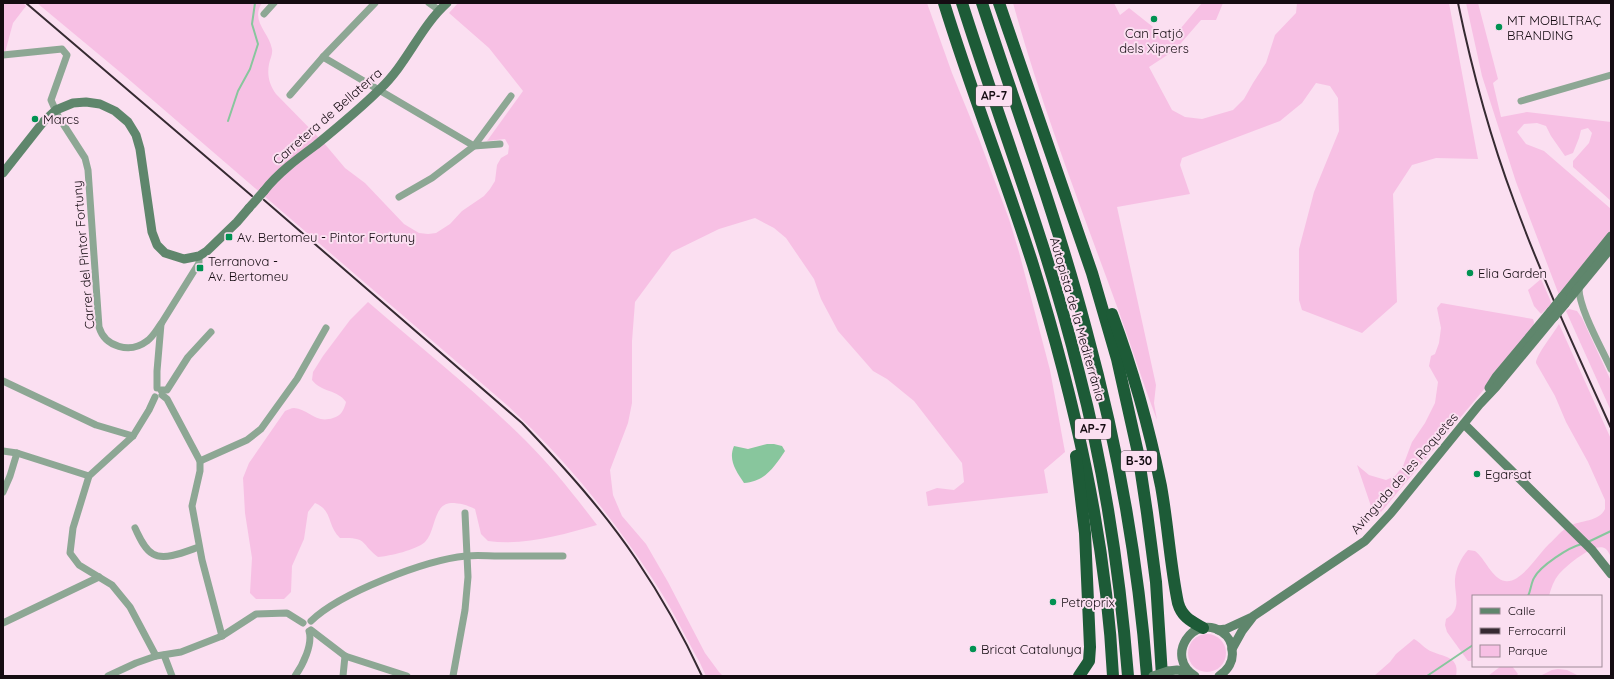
<svg xmlns="http://www.w3.org/2000/svg" width="1614" height="679" viewBox="0 0 1614 679" font-family="Quicksand,sans-serif">
	<style>
		.green { fill: #f7c0e4 }
		.water { fill: #88c69d }
		.lines { fill: none; stroke-linecap: round; stroke-linejoin: round }
		.stream { stroke: #88c69d; stroke-width: 2 }
		.street { stroke: #8da794; stroke-width: 7 }
		.secondary { stroke: #5f866c; stroke-width: 9 }
		.highway { stroke: #1d5b37; stroke-width: 12 }
		.rail { stroke: #362a32; stroke-width: 2 }
		.secondary-bridge { stroke: #5f866c; stroke-width: 9 }
		.poi-dot { fill: #019252; stroke: #fbdff1; stroke-width: 1.5 }
		.labels { text-anchor: middle; stroke-width: 4; stroke-linejoin: round; paint-order: stroke }
		.shield { fill: #fbdff1; stroke: #5a4b55; stroke-width: 1 }
		.shield-label { font-size: 12px; font-weight: bold; fill: #150c12 }
		.poi-label { font-size: 13px; fill: #150c12; stroke: #fbdff1; text-anchor: start }
		.street-label { font-size: 13px; fill: #150c12; stroke: #fbdff1 }
	</style>
	<rect width="100%" height="100%" fill="#fbdff1"/>
	<g class="green">
		<polygon points="3,3 23,3 26,6 13,23 3,60"/>
		<path d="M37 3H262C250 21 269 32 272 49 273 54 270 59 269 64 267 75 269 84 276 94L324 143 345 168 365 183 404 224 419 233 428 234 436 233 450 224 462 211 484 196 490 189 495 181 497 165 501 158 508 154 509 146 505 139 487 141 523 91 489 48 449 13 458 3H927L952 73 979 139 1009 219 1019 252 1050 370 1065 452 1044 470 1048 493 928 506 926 492 937 488 954 490 964 482 962 463 914 401 887 379 873 371 838 331 821 299 814 279 786 238 774 228 755 218 719 229 672 252 635 302 632 341V403L628 423 610 470 613 495 622 516 646 544 668 582 705 653 719 672 723 676H706L700 663C684 634 670 605 652 578 611 515 563 457 508 406L126 77Z"/>
		<path d="M1013 3H1114L1120 15 1129 8 1167 38 1166 39 1170 41 1202 3H1223L1216 20H1201L1175 50 1149 67 1172 110 1185 117 1202 119 1233 110 1244 99 1253 83 1266 63 1275 35 1296 13 1297 3H1449L1478 159 1436 158 1412 165 1393 194 1397 302 1362 333 1302 310 1299 300V249L1314 192 1339 131 1338 98 1330 86 1316 83 1302 103 1280 121 1182 158 1180 165 1190 194 1117 207 1156 385 1154 403 1157 420C1143 384 1132 348 1119 312 1082 210 1042 108 1013 3Z"/>
		<polygon points="1466,3 1478,3 1498,79 1493,83 1501,117 1527,112 1611,122 1611,201 1573,167 1573,161 1589,143 1592,133 1588,128 1581,130 1579,138 1573,153 1565,156 1551,136 1546,126 1537,123 1524,124 1517,132 1526,144 1544,151 1611,209 1611,232 1559,295 1516,182 1482,76"/>
		<polygon points="1541,279 1552,304 1541,314 1534,306 1528,290"/>
		<path d="M368 302C421 348 477 392 526 441 552 467 575 496 597 525 562 535 524 546 488 541L481 534 475 509C467 505 460 503 451 503 433 504 436 531 425 542 416 550 390 556 378 557 360 543 368 537 340 538 327 526 333 510 315 503L308 512 304 539 292 566 291 592 284 599H256L250 593 252 558 245 513 243 478 249 463 285 411C288 410 291 408 294 408 309 409 315 424 333 418 341 416 344 410 346 402 337 389 322 393 312 380L313 372 323 356 350 320Z"/>
		<polygon points="1441,303 1533,319 1534,322 1533,328 1481,393 1381,512 1374,515 1357,465 1369,475 1386,480 1395,476 1403,466 1412,442 1425,423 1435,403 1438,382 1429,366 1431,356 1435,354 1439,343 1441,328 1437,308"/>
		<polygon points="1569,309 1577,311 1582,318 1611,381 1611,411 1566,311"/>
		<path d="M1559 324 1611 439V557C1610 555 1608 551 1606 549 1596 540 1566 566 1559 574 1554 580 1551 588 1549 596H1473V659L1471 661H1468L1447 632 1445 625 1446 619C1463 608 1454 595 1455 579 1456 568 1461 558 1468 550L1475 551C1485 558 1492 579 1505 581 1521 584 1539 553 1549 544 1555 539 1562 529 1570 526 1580 520 1599 522 1605 509V500L1588 462 1566 422 1555 396 1536 363C1536 355 1554 333 1559 324Z"/>
		<circle cx="1207" cy="653" r="19"/>
		<path d="M1414 639C1420 642 1422 646 1427 649 1438 657 1461 654 1456 676H1374L1390 662 1396 654Z"/>
		<polygon points="1501,666 1512,666 1518,674 1516,676 1488,676"/>
		<polygon points="1558,669 1567,670 1579,676 1540,676 1552,670"/>
	</g>
	<path class="water" d="M767 444H774L782 446 785 451C775 466 765 482 744 483 736 471 728 460 734 446L748 449Z"/>
	<g class="lines">
		<g class="stream">
			<polyline points="228,121 238,91 250,69 258,44 252,24 255,3"/>
			<polyline points="1588,542 1611,531"/>
			<path d="M1528 596C1531 590 1531 583 1534 578 1540 566 1569 547 1582 544"/>
			<polyline points="1427,676 1473,645"/>
		</g>
		<g class="street">
			<polyline points="429,3 439,10"/>
			<polyline points="264,14 274,3"/>
			<path d="M3 55 62 49 67 55 51 100 58 116 85 158 88 170 99 327C105 347 130 354 147 341 153 337 157 329 161 324"/>
			<polyline points="323,57 474,146 500,144"/>
			<polyline points="290,95 323,57 375,3"/>
			<polyline points="1521,101 1611,75"/>
			<polyline points="399,197 432,178 474,146 511,96"/>
			<path d="M1579 287C1578 307 1602 349 1611 369"/>
			<polyline points="3,381 96,425 133,436"/>
			<polyline points="157,388 157,371 161,324 199,263 199,256"/>
			<polyline points="161,390 167,390 188,357 211,332"/>
			<polyline points="162,395 167,399 200,461 200,471 192,506 202,560 222,636"/>
			<polyline points="155,397 149,410 133,436 89,476 73,528 70,553 79,565 112,585 130,607 156,656"/>
			<polyline points="3,451 17,453 89,476"/>
			<polyline points="200,461 247,440 261,429 297,379 326,328"/>
			<polyline points="3,492 10,476 17,453"/>
			<path d="M135 528C139 536 144 549 153 554 165 561 187 551 199 547"/>
			<path d="M311 621C340 593 425 560 466 556 477 555 488 556 499 556 520 556 542 556 563 556"/>
			<polyline points="3,623 99,577"/>
			<polyline points="311,630 345,656 407,676"/>
			<polyline points="164,655 172,676"/>
			<polyline points="108,676 136,663 156,656 181,652 222,636 256,614 287,613 303,623"/>
			<path d="M295 676C303 665 313 644 309 631"/>
			<polyline points="343,676 345,656"/>
			<polyline points="453,676 465,610 468,577 465,513"/>
		</g>
		<g class="secondary">
			<polyline points="3,173 44,121 56,110 73,103 86,102 100,104 115,111 128,122 136,135 140,149 152,232 157,245 165,253 184,259 199,256 207,251 237,222 249,208"/>
			<path d="M264 191C278 173 297 159 316 145 338 127 360 109 380 89 407 64 420 27 447 3"/>
			<polyline points="1562,297 1611,236"/>
			<polyline points="1565,304 1611,248"/>
			<polyline points="1489,388 1496,377 1551,311"/>
			<polyline points="1464,424 1592,550 1611,574"/>
			<polyline points="1218,630 1226,629 1252,617 1365,541 1391,513 1479,405 1496,387 1554,317"/>
			<polyline points="1232,649 1242,631 1252,618"/>
			<polyline points="1168,671 1177,670 1189,672"/>
			<path d="M1195 676C1164 657 1193 613 1222 632 1228 636 1232 643 1232 650 1234 661 1228 670 1219 676"/>
		</g>
		<g class="highway">
			<path d="M944 3C971 91 1005 177 1033 265 1074 398 1106 536 1113 676"/>
			<path d="M962 3C1001 126 1048 247 1079 373 1105 472 1120 574 1128 676"/>
			<path d="M982 3C1017 111 1057 219 1086 329 1117 443 1138 558 1147 676"/>
			<polyline points="999,3 1092,273 1117,359 1138,453 1147,513 1156,582 1162,676"/>
			<path d="M1112 314C1133 370 1149 427 1161 486 1168 525 1170 564 1178 603 1182 617 1191 621 1203 628"/>
			<polyline points="1076,456 1085,533 1090,647 1089,661 1079,676"/>
		</g>
		<g class="rail">
			<polyline points="26,3 252,196"/>
			<path d="M1458 3C1472 70 1490 137 1514 201 1542 278 1577 353 1611 428"/>
			<path d="M264 200 522 423C563 466 603 510 636 559 661 596 683 635 702 676"/>
		</g>
		<g class="secondary-bridge">
			<polyline points="249,208 264,191"/>
			<polyline points="1551,311 1562,297"/>
			<polyline points="1554,317 1565,304"/>
			<polyline points="1153,676 1168,671"/>
		</g>
	</g>
	<g class="poi-dot">
		<circle cx="1154" cy="19" r="4"/>
		<circle cx="1499" cy="27" r="4"/>
		<circle cx="35" cy="119" r="4"/>
		<rect x="225" y="233" width="8" height="8" rx="2"/>
		<rect x="196" y="264" width="8" height="8" rx="2"/>
		<circle cx="1470" cy="273" r="4"/>
		<circle cx="1477" cy="474" r="4"/>
		<circle cx="1053" cy="602" r="4"/>
		<circle cx="973" cy="649" r="4"/>
	</g>
	<g class="labels">
		<g class="shield">
			<rect x="976" y="86" width="36" height="20" rx="3"/>
			<rect x="1075" y="419" width="36" height="20" rx="3"/>
			<rect x="1121" y="451" width="36" height="20" rx="3"/>
		</g>
		<g class="shield-label">
			<text x="994" y="100">AP-7</text>
			<text x="1093" y="433">AP-7</text>
			<text x="1139" y="465">B-30</text>
		</g>
		<g class="poi-label">
			<text x="1507" y="25">MT MOBILTRAÇ<tspan x="1507" dy="15">BRANDING</tspan></text>
			<text x="1154" y="38" text-anchor="middle">Can Fatjó<tspan x="1154" dy="15">dels Xiprers</tspan></text>
			<text x="43" y="124">Marcs</text>
			<text x="237" y="242">Av. Bertomeu - Pintor Fortuny</text>
			<text x="208" y="266">Terranova -<tspan x="208" dy="15">Av. Bertomeu</tspan></text>
			<text x="1478" y="278">Elia Garden</text>
			<text x="1485" y="479">Egarsat</text>
			<text x="1061" y="607">Petroprix</text>
			<text x="981" y="654">Bricat Catalunya</text>
		</g>
		<g class="street-label">
			<text transform="translate(327 116) rotate(-41)" y="5">Carretera de Bellaterra</text>
			<text transform="translate(83 255) rotate(-95)" y="5">Carrer del Pintor Fortuny</text>
			<text transform="translate(1078 319) rotate(74)" y="5">Autopista de la Mediterrània</text>
			<text transform="translate(1404 473) rotate(-49)" y="5">Avinguda de les Roquetes</text>
		</g>
	</g>
	<rect width="1614" height="679" fill="none" stroke="#150c12" stroke-width="8"/>
	<rect x="1472" y="595" width="130" height="72" fill="#fbdff1" stroke="#9f8b98"/>
	<rect x="1480" y="608" width="20" height="6" fill="#5f866c" stroke="#9f8b98"/>
	<text x="1508" y="615" font-size="12" fill="#150c12">Calle</text>
	<rect x="1480" y="628" width="20" height="6" fill="#362a32" stroke="#9f8b98"/>
	<text x="1508" y="635" font-size="12" fill="#150c12">Ferrocarril</text>
	<rect x="1480" y="645" width="20" height="12" fill="#f7c0e4" stroke="#9f8b98"/>
	<text x="1508" y="655" font-size="12" fill="#150c12">Parque</text>
</svg>
